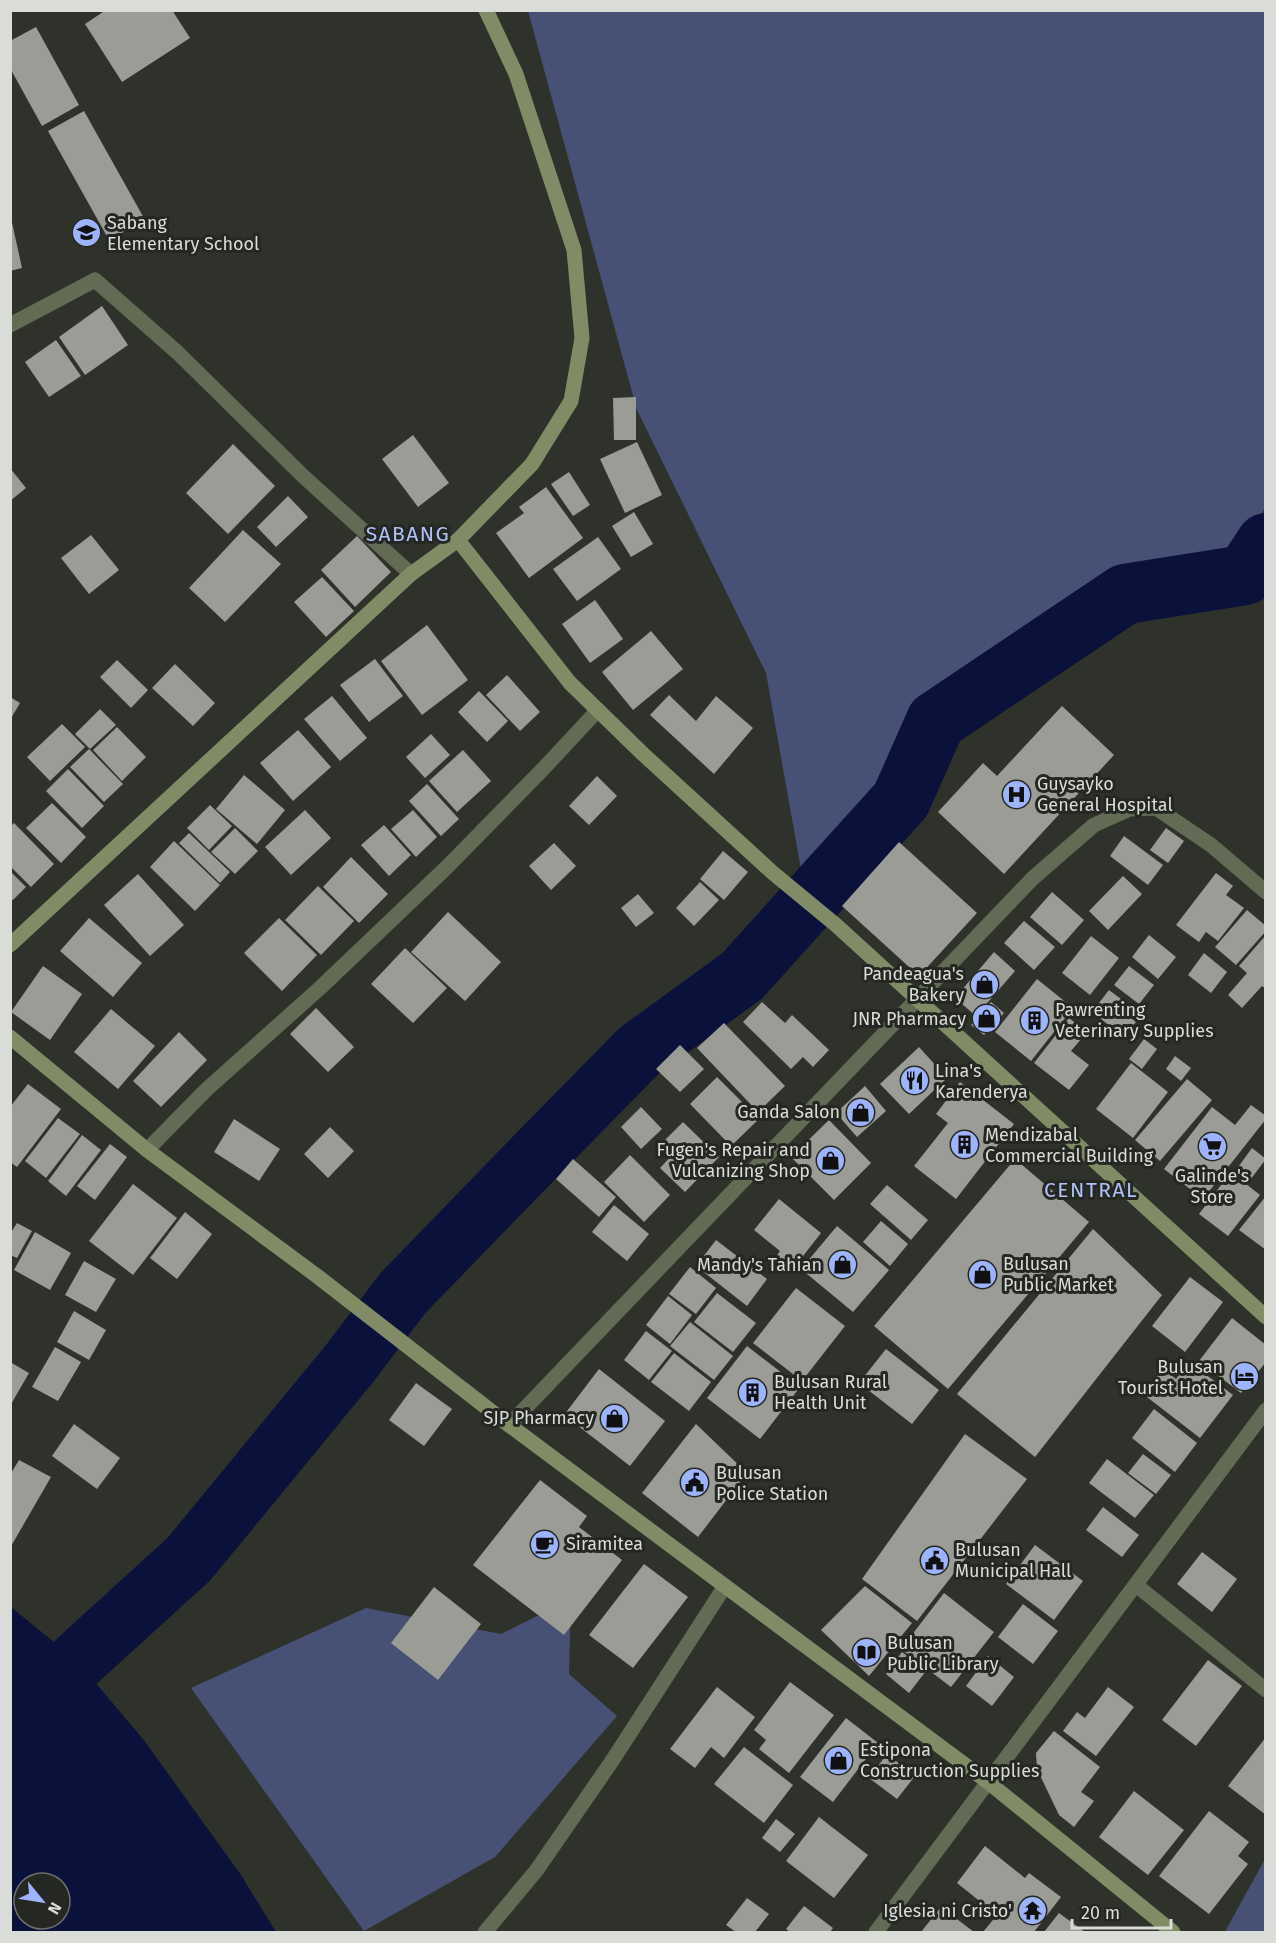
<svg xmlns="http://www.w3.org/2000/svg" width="1276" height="1943" viewBox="0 0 1276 1943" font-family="'Fira Sans',sans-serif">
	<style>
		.green { fill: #465175 }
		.water { fill: #0a113b; fill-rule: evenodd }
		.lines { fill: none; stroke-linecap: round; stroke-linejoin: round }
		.river { stroke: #0a113b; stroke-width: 60 }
		.building { fill: #9a9c95 }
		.street { stroke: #646b54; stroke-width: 15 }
		.secondary { stroke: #818c67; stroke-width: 15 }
		.labels { text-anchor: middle; stroke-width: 6; stroke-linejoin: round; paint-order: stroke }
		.poi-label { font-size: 18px; fill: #dadcd8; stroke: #252722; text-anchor: start }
		.quarter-label { font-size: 21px; letter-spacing: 1.5px; fill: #afc1f7; stroke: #252722 }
	</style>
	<rect width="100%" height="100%" fill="#2f312b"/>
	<g class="green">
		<polygon points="528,11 1265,11 1265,508 1232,557 1121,582 921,711 889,795 804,886 766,673 637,410"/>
		<polygon points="571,1599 569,1674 617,1716 495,1857 364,1931 191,1688 366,1608 501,1634"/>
		<polygon points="1265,1859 1265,1932 1228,1932 1226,1930"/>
	</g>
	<path class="water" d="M11 1607 77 1661 143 1739 241 1875 276 1932H11ZM24 1883H60V1919H24Z"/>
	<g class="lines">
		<polyline class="river" points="77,1661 189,1559 350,1363 403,1293 533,1159 639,1051 742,976 901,800 936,721 1125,594 1245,575 1266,543"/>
	</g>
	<g class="building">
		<polygon points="106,10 172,10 190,38 122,82 85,24"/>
		<polygon points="36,27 79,105 42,126 10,68 10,41"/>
		<polygon points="84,111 145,220 109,240 48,131"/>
		<polygon points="11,218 22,268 10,271 10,219"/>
		<polygon points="102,306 128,345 85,375 59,337"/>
		<polygon points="56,340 81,376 49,397 25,362"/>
		<polygon points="636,397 636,440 614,440 613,398"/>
		<polygon points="413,435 449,483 418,507 382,459"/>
		<polygon points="637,442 662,495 625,513 600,459"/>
		<polygon points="233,444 275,486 228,534 186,493"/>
		<polygon points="10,468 26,488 10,501"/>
		<polygon points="569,472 590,505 573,516 551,484"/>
		<polygon points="546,487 583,538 529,578 496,533 524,513 519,507"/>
		<polygon points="288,496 308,517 276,547 257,527"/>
		<polygon points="634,512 653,544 631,557 612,526"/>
		<polygon points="243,530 281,564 225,622 189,588"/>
		<polygon points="91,535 119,570 89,594 61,558"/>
		<polygon points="357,536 391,572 355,607 321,570"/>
		<polygon points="598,537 621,569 577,601 553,569"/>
		<polygon points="322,577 354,611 326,637 294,602"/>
		<polygon points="595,600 623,639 590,663 562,624"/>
		<polygon points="427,625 468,680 422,715 381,661"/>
		<polygon points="651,631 683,669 633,710 602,672"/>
		<polygon points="375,659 403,696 369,722 340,685"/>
		<polygon points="117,660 148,690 131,708 100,677"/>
		<polygon points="175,664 215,703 193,726 152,688"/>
		<polygon points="507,675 540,712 520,731 486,695"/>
		<polygon points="479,691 508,721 487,742 458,712"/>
		<polygon points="669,695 696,721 716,696 753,728 714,774 650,715"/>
		<polygon points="332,696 367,738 340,761 304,719"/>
		<polygon points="10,697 20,703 10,720"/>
		<polygon points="1062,706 1114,755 1004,874 938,812 983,763 997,776"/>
		<polygon points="100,709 116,725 90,749 75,734"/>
		<polygon points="62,724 85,747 50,781 27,757"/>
		<polygon points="117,727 146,757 122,781 93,750"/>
		<polygon points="298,730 331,767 293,801 260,763"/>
		<polygon points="431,734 450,755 425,778 406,757"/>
		<polygon points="89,749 123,784 104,802 70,767"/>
		<polygon points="463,750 491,781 457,812 429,781"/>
		<polygon points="68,769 104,806 82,828 46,791"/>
		<polygon points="244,775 285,810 257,844 216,809"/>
		<polygon points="597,776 617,796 589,825 569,806"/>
		<polygon points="427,784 459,819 441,836 409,801"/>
		<polygon points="52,803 86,837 61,863 26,828"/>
		<polygon points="210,805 232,826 209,850 187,828"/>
		<polygon points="305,810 331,838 291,875 265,847"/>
		<polygon points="413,810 437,837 416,857 391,829"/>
		<polygon points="14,823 54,864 31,887 10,866 10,827"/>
		<polygon points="384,825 411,855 389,876 361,845"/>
		<polygon points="235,828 258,851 235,874 211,852"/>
		<polygon points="1166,828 1184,841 1168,863 1150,850"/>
		<polygon points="189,833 230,872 220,883 179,843"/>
		<polygon points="1124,836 1163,865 1148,885 1110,856"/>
		<polygon points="174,841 220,885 195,911 150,867"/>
		<polygon points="899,842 977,913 919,976 842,906"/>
		<polygon points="554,843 576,866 551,890 529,866"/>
		<polygon points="723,851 748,872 724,900 700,879"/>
		<polygon points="351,857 388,894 359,923 323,887"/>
		<polygon points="10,871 26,887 13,900 10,898"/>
		<polygon points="1216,873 1233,886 1226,895 1244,908 1218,941 1206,932 1199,942 1176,925"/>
		<polygon points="138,874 184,925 150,956 104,905"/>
		<polygon points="1123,876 1142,894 1108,930 1089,911"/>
		<polygon points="700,882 719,900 694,926 676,908"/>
		<polygon points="318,886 354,921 321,955 285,920"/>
		<polygon points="1052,892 1084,920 1062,945 1030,917"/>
		<polygon points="638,894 654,913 636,927 621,908"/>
		<polygon points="1247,910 1266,926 1266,931 1236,965 1215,947"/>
		<polygon points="448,912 501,962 465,1001 411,952"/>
		<polygon points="89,918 142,963 113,997 60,951"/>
		<polygon points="279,918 317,955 282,991 244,953"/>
		<polygon points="1024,921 1055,947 1034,970 1004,943"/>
		<polygon points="1149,935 1176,957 1158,979 1132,957"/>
		<polygon points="1266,935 1266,989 1262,986 1242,1008 1228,995 1247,973 1239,966"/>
		<polygon points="1091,936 1119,958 1090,995 1062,973"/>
		<polygon points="405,948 447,988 413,1023 371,984"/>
		<polygon points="994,952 1015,971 976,1016 955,998"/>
		<polygon points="1204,953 1227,972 1211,993 1188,975"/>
		<polygon points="43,966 82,994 50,1040 11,1012"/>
		<polygon points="1129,966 1154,985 1139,1004 1114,985"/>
		<polygon points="1037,979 1073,1008 1031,1061 995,1032"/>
		<polygon points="1109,990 1133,1008 1127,1015 1136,1022 1124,1037 1092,1012"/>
		<polygon points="762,1002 785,1023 792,1015 829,1050 813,1067 803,1057 791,1069 743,1022"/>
		<polygon points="991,1002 1004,1013 984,1035 971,1025"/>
		<polygon points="316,1008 354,1047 328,1072 290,1034"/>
		<polygon points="111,1009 155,1046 118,1089 74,1052"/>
		<polygon points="1069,1018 1087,1032 1071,1051 1089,1065 1069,1090 1034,1063"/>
		<polygon points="724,1023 785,1086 758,1112 697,1048"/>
		<polygon points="179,1032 207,1060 161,1107 133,1081"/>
		<polygon points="1144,1039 1157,1049 1142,1069 1129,1059"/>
		<polygon points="680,1045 704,1069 680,1092 656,1069"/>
		<polygon points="919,1047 947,1078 909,1114 880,1084"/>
		<polygon points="1175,1056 1191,1068 1181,1081 1166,1069"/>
		<polygon points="1131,1063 1168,1092 1133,1138 1096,1109"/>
		<polygon points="717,1077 759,1119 731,1146 690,1104"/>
		<polygon points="1187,1079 1212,1100 1160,1161 1135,1140"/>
		<polygon points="960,1082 1014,1124 956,1199 914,1166 948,1123 936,1114"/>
		<polygon points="28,1084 61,1109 17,1167 10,1162 10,1107"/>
		<polygon points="865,1086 886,1111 857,1137 836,1113"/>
		<polygon points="1251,1105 1266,1116 1266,1119 1203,1199 1164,1169 1212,1107 1235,1125"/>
		<polygon points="641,1107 662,1129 641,1149 621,1127"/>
		<polygon points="58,1118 80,1134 46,1178 25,1161"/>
		<polygon points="234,1119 280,1149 259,1181 214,1152"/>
		<polygon points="829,1120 871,1163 834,1200 791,1157"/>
		<polygon points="683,1122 719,1157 685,1192 660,1168 676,1151 665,1140"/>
		<polygon points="330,1127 354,1151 328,1178 304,1154"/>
		<polygon points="82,1135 101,1150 66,1196 48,1181"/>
		<polygon points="110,1144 127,1157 95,1200 77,1186"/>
		<polygon points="1252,1148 1266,1159 1250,1180 1236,1170"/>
		<polygon points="630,1155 670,1195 644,1222 604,1182"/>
		<polygon points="573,1159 616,1197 599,1217 556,1179"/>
		<polygon points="1015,1159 1089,1222 948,1389 874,1326"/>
		<polygon points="1231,1172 1260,1195 1228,1236 1199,1214"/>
		<polygon points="133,1184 177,1218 133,1275 89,1241"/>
		<polygon points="887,1185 928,1220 911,1240 870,1204"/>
		<polygon points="1266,1196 1266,1250 1239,1230"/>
		<polygon points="779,1199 821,1233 789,1274 773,1261 780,1251 754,1230"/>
		<polygon points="614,1205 649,1234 627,1261 592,1232"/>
		<polygon points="185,1212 212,1234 177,1279 150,1258"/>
		<polygon points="881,1221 908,1244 890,1266 863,1242"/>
		<polygon points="17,1223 32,1231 17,1258 10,1255 10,1234"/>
		<polygon points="837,1226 889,1270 853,1312 801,1269"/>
		<polygon points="1093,1229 1162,1295 1035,1457 957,1394"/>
		<polygon points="35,1232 71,1253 50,1290 14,1270"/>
		<polygon points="716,1240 767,1279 747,1306 696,1266"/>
		<polygon points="84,1261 116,1279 96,1312 65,1295"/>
		<polygon points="690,1267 716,1288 696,1314 669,1294"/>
		<polygon points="1190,1277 1223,1302 1185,1352 1152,1326"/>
		<polygon points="796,1288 845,1326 802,1381 753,1343"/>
		<polygon points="717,1293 756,1323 733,1352 694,1322"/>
		<polygon points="668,1296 692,1315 670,1344 646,1325"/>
		<polygon points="74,1311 106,1330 89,1360 57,1342"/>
		<polygon points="1232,1318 1266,1345 1266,1362 1241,1393 1199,1361"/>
		<polygon points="690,1322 733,1356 714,1380 670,1346"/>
		<polygon points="646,1331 672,1351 649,1380 624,1360"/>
		<polygon points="747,1346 800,1387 760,1439 707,1398"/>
		<polygon points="55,1347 81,1362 58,1401 32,1387"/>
		<polygon points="886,1349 939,1390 912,1424 859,1383"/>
		<polygon points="674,1353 711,1382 689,1411 651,1382"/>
		<polygon points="10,1362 29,1373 10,1406"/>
		<polygon points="1189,1362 1233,1395 1200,1438 1143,1394 1163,1369 1176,1379"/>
		<polygon points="599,1369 665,1421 630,1466 564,1415"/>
		<polygon points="416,1383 452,1409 424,1446 389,1420"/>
		<polygon points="1154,1409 1197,1443 1175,1472 1132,1438"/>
		<polygon points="74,1424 120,1458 97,1489 52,1456"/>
		<polygon points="696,1424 747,1473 698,1537 642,1493"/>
		<polygon points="965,1434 1027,1479 917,1621 862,1579"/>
		<polygon points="1143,1454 1171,1475 1156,1494 1128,1473"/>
		<polygon points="1107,1459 1154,1495 1135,1518 1089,1483"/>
		<polygon points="19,1460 51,1477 10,1548 10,1475"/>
		<polygon points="540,1480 587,1516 579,1527 622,1560 564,1635 473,1565"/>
		<polygon points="1103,1507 1139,1535 1122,1557 1086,1530"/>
		<polygon points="1035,1545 1083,1581 1054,1620 1006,1584"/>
		<polygon points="1202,1552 1237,1579 1212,1612 1177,1584"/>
		<polygon points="644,1564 688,1597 633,1668 589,1635"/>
		<polygon points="865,1586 912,1623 869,1676 821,1630"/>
		<polygon points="434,1587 481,1624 438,1680 391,1643"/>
		<polygon points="944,1593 994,1632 951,1687 901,1649"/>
		<polygon points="1023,1604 1058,1631 1033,1664 998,1637"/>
		<polygon points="902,1652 926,1671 909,1693 886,1674"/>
		<polygon points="988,1656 1014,1677 992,1706 966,1686"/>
		<polygon points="1208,1660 1242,1686 1196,1746 1162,1720"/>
		<polygon points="790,1682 834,1715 789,1773 759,1749 766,1740 754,1730"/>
		<polygon points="717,1687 755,1717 724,1758 711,1747 695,1768 670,1749"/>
		<polygon points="1108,1687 1134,1707 1096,1756 1063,1731 1077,1712 1085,1718"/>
		<polygon points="846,1718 878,1743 833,1802 800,1777"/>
		<polygon points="1054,1731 1100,1767 1081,1792 1094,1801 1074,1827 1059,1815 1037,1769 1036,1753"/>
		<polygon points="1266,1737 1266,1815 1228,1786"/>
		<polygon points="744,1747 793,1785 764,1823 714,1784"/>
		<polygon points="887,1754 915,1776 897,1799 869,1778"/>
		<polygon points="1134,1791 1184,1830 1148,1875 1099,1837"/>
		<polygon points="1209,1811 1249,1842 1238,1856 1248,1864 1209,1914 1159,1876"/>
		<polygon points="819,1817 868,1855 834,1898 786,1861"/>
		<polygon points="776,1819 795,1834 780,1852 762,1838"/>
		<polygon points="985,1846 1025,1878 1029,1873 1061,1897 1034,1932 983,1932 997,1915 957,1883"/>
		<polygon points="747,1898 769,1914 755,1932 736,1932 726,1925"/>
		<polygon points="804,1906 833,1928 830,1932 790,1932 786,1929"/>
		<polygon points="941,1907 974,1932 921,1932"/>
		<polygon points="1059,1913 1085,1932 1044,1932"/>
	</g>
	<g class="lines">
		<g class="street">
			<polyline points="10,325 95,280 178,353 303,476 411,574"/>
			<polyline points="147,1150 207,1089 320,988 447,867 543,769 598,710"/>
			<polyline points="509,1425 1033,878 1094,825 1130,809 1156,808 1211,845 1266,892"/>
			<polyline points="1136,1585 1266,1690"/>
			<polyline points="485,1932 536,1871 612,1761 725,1586"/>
			<polyline points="876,1932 1266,1410"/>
		</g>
		<g class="secondary">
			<polyline points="458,540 570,683 643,754 773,873 836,925 1266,1317"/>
			<polyline points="10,945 411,574 458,540 532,464 571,401 582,338 574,250 516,74 486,10"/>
			<polyline points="10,1037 147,1150 317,1276 509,1425 988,1782 1173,1932"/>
		</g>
	</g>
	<defs>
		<symbol id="school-disc" viewBox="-11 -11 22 22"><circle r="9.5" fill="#9db4fd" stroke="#252722"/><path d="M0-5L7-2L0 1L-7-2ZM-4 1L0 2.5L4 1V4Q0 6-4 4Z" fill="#111"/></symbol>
		<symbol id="hospital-disc" viewBox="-11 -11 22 22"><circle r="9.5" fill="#9db4fd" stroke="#252722"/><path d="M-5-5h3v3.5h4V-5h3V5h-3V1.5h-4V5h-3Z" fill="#111"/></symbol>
		<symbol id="shop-disc" viewBox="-11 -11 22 22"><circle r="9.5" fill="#9db4fd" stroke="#252722"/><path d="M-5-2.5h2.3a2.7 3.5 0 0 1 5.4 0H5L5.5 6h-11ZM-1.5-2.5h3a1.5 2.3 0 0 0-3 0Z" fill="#111"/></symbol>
		<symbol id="building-disc" viewBox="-11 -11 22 22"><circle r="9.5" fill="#9db4fd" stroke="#252722"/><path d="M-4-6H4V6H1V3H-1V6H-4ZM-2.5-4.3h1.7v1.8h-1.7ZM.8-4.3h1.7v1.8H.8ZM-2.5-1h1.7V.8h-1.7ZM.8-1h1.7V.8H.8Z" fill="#111"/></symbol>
		<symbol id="restaurant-disc" viewBox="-11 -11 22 22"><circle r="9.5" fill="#9db4fd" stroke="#252722"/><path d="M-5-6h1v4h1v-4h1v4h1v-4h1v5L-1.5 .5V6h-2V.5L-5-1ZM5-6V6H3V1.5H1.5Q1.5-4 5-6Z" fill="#111"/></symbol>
		<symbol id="supermarket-disc" viewBox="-11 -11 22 22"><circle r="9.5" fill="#9db4fd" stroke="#252722"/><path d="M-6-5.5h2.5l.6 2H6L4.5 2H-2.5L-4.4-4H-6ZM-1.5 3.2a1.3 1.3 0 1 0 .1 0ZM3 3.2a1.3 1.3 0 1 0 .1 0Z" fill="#111"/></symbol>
		<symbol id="hotel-disc" viewBox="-11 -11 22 22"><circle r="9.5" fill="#9db4fd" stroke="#252722"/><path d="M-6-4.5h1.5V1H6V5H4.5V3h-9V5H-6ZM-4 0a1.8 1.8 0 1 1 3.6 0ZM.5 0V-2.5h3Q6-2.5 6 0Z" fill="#111"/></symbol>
		<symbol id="civic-disc" viewBox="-11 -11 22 22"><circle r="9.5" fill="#9db4fd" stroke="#252722"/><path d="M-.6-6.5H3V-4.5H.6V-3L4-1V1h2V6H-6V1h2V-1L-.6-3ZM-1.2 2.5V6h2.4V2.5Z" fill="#111"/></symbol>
		<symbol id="cafe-disc" viewBox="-11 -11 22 22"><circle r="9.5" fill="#9db4fd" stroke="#252722"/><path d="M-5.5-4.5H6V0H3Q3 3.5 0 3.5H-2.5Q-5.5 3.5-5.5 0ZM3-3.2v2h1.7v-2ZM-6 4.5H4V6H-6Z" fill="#111"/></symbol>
		<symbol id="library-disc" viewBox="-11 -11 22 22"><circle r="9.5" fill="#9db4fd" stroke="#252722"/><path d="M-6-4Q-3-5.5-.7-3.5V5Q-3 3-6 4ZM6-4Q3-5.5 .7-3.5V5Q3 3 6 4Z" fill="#111"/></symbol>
		<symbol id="temple-disc" viewBox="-11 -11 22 22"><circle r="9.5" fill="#9db4fd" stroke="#252722"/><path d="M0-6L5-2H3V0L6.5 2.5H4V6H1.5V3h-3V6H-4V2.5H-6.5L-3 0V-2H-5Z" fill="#111"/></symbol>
	</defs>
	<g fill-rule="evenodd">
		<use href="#school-disc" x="70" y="216" width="33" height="33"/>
		<use href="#hospital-disc" x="1000" y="778" width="33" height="33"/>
		<use href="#shop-disc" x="968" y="968" width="33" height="33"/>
		<use href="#shop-disc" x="970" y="1002" width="33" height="33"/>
		<use href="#building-disc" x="1018" y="1004" width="33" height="33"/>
		<use href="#restaurant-disc" x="898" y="1064" width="33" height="33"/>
		<use href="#shop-disc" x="844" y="1096" width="33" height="33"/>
		<use href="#building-disc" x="948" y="1128" width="33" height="33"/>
		<use href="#supermarket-disc" x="1196" y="1130" width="33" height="33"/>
		<use href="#shop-disc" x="814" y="1144" width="33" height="33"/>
		<use href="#shop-disc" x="826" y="1248" width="33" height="33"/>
		<use href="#shop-disc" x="966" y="1258" width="33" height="33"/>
		<use href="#hotel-disc" x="1228" y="1360" width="33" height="33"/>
		<use href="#building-disc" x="736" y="1376" width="33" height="33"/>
		<use href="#shop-disc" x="598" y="1402" width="33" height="33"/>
		<use href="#civic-disc" x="678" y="1466" width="33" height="33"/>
		<use href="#cafe-disc" x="528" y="1528" width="33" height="33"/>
		<use href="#civic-disc" x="918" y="1544" width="33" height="33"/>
		<use href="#library-disc" x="850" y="1636" width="33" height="33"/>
		<use href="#shop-disc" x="822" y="1744" width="33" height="33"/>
		<use href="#temple-disc" x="1016" y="1894" width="33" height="33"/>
	</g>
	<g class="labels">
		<g class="poi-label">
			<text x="107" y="229">Sabang<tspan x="107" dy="21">Elementary School</tspan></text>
			<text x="1037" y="790">Guysayko<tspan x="1037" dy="21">General Hospital</tspan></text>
			<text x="964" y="980" text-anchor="end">Pandeagua's<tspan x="964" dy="21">Bakery</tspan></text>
			<text x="1055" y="1016">Pawrenting<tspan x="1055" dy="21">Veterinary Supplies</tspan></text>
			<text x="966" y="1025" text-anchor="end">JNR Pharmacy</text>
			<text x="935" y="1077">Lina's<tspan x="935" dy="21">Karenderya</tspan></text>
			<text x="840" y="1118" text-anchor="end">Ganda Salon</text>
			<text x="985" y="1141">Mendizabal<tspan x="985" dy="21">Commercial Building</tspan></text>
			<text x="810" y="1156" text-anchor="end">Fugen's Repair and<tspan x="810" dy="21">Vulcanizing Shop</tspan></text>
			<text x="1212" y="1182" text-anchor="middle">Galinde's<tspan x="1212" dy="21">Store</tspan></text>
			<text x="1003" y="1270">Bulusan<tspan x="1003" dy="21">Public Market</tspan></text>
			<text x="822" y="1271" text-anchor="end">Mandy's Tahian</text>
			<text x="1223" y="1373" text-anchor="end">Bulusan<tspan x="1223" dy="21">Tourist Hotel</tspan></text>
			<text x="774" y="1388">Bulusan Rural<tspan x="774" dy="21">Health Unit</tspan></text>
			<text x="594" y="1424" text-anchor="end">SJP Pharmacy</text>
			<text x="716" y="1479">Bulusan<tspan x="716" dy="21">Police Station</tspan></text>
			<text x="566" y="1550">Siramitea</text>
			<text x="955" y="1556">Bulusan<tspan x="955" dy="21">Municipal Hall</tspan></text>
			<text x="887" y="1649">Bulusan<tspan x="887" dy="21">Public Library</tspan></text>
			<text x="860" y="1756">Estipona<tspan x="860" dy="21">Construction Supplies</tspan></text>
			<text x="1012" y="1917" text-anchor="end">Iglesia ni Cristo'</text>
		</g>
		<g class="quarter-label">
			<text x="408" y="541">SABANG</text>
			<text x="1091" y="1197">CENTRAL</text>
		</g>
	</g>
	<rect width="1276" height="1943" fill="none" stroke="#dadcd8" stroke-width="24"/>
	<g transform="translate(42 1901) rotate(120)"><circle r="28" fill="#252722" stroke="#6d6f6b" stroke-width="1.5"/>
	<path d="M0-4.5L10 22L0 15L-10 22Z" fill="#9db4fd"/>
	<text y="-9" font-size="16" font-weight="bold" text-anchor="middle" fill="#dadcd8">N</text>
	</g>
	<path d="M1072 1919v9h99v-9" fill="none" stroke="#dadcd8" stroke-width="3"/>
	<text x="1081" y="1919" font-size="18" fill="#dadcd8" stroke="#252722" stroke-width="4.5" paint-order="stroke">20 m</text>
</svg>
